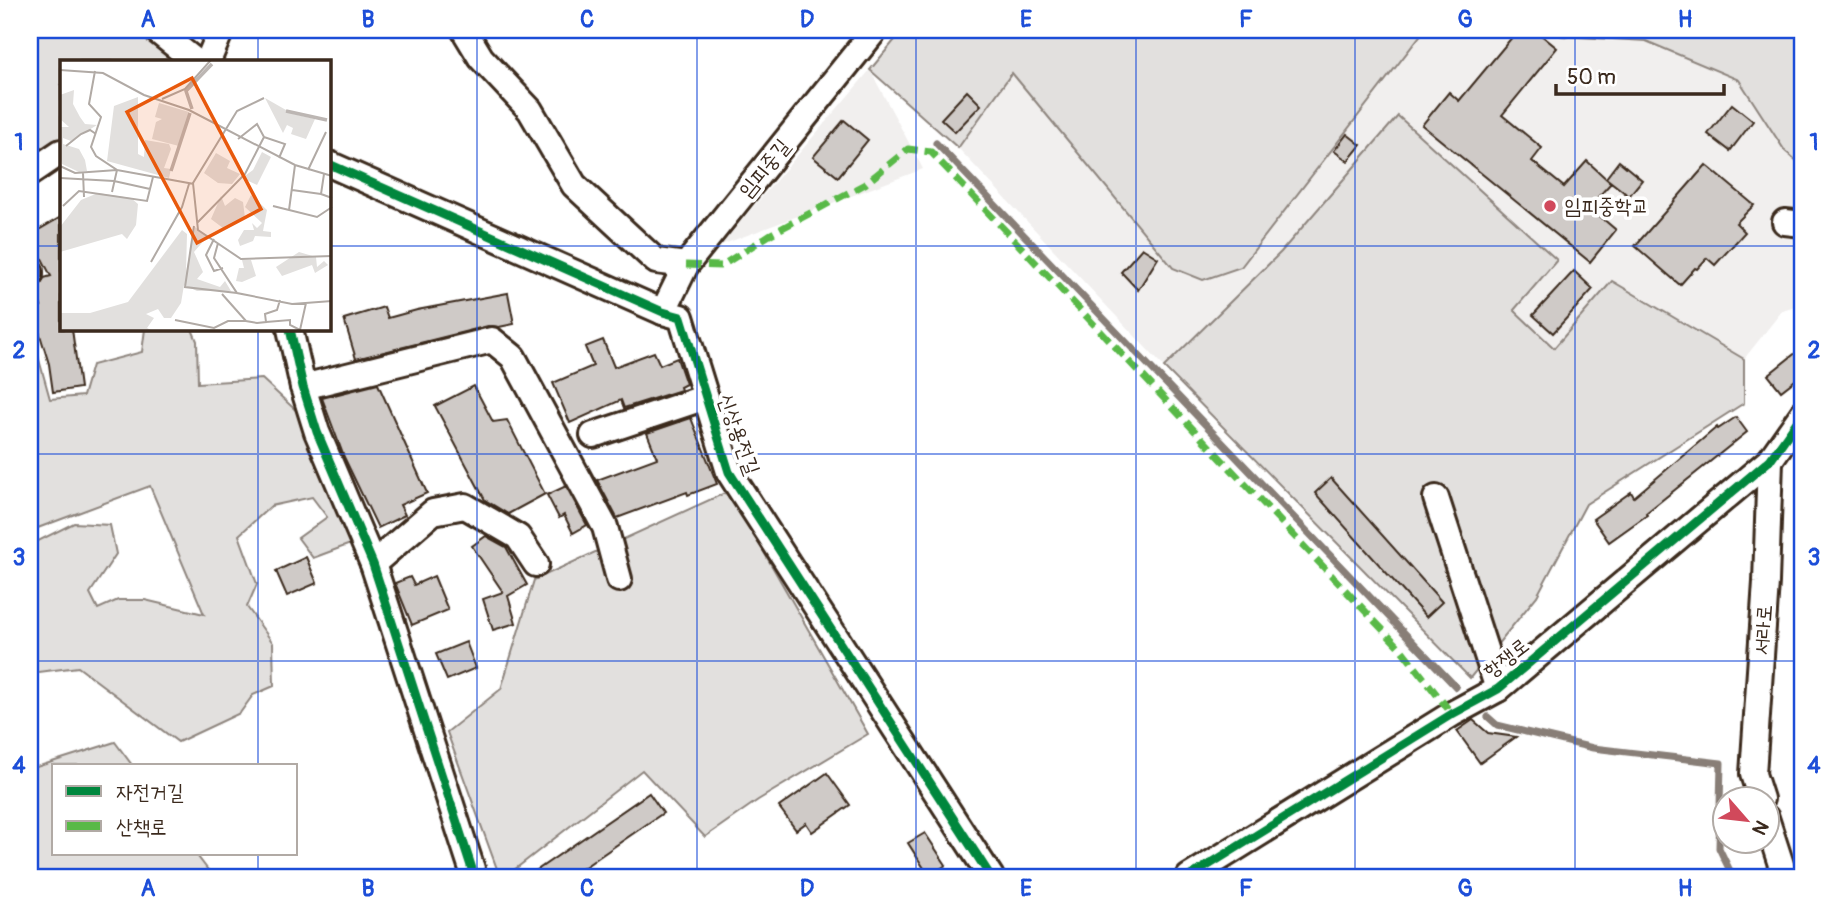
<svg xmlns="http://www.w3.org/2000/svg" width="1833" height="907" viewBox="0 0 1833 907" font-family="Pangolin,'Poor Story',sans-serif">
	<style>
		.built { fill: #f1efee }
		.green { fill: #e2e0de; stroke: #8e857e; stroke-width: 2 }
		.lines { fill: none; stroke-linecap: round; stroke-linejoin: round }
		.stream { stroke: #887e77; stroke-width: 7 }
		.building { fill: #cfcac7; stroke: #3b2a1e; stroke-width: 2 }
		.minor-casing { stroke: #3b2a1e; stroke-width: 30 }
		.minor { stroke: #fff; stroke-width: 24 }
		.quiet { stroke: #58b947; stroke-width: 7; stroke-dasharray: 14 7; stroke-linecap: butt }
		.cycleway-casing { stroke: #fff; stroke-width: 13 }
		.cycleway { stroke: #00873e; stroke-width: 9 }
		.grid { fill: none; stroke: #1d4ed8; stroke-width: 2; stroke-opacity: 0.55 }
		.poi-dot { fill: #d1495b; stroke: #fff; stroke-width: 2.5 }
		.labels { text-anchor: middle; stroke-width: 7; stroke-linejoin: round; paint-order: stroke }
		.street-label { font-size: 21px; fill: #3b2a1e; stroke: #fff }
		.poi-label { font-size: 21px; fill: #3b2a1e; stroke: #fff; text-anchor: start }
		.inset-river { fill: none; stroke: #bcb6b3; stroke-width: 3.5 }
		.inset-road { fill: none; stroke: #b1aaa5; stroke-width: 2 }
		.view { fill: #e8590c; fill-opacity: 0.15; stroke: #e8590c; stroke-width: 3.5 }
		.inset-edge { fill: none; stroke: #3b2a1e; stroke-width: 3.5 }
		.neatline { fill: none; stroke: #1d4ed8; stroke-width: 2.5 }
		.grid-label { font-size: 23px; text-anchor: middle; font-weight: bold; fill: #1d4ed8 }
	</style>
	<rect width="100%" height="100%" fill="#fff"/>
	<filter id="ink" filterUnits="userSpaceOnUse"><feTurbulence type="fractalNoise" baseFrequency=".0143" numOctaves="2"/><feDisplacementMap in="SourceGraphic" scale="14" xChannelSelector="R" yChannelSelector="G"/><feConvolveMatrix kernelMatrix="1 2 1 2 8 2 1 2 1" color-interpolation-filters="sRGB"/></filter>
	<g filter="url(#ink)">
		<g class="built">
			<polygon points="1031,30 1549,30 1563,36 1646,41 1739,81 1785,151 1803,166 1803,305 1782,311 1744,359 1612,281 1554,348 1514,310 1557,259 1398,116 1281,252 1164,367 958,148 1012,72"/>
			<polygon points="870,70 923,169 721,245"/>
		</g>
		<g class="green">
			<polygon points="30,30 168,30 184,61 61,61 61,139 48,150 30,148"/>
			<polygon points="903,30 1419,30 1422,33 1241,267 1203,280 1173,268 1012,73 958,148 870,70"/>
			<polygon points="1549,30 1803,30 1803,166 1785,151 1739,80 1646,41 1562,36"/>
			<polygon points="1398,116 1557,260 1514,310 1554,348 1612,281 1744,359 1744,403 1586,504 1537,596 1470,678 1164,367 1281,252"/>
			<polygon points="145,329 192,329 197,341 198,383 262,379 328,440 372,536 313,558 298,538 327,517 312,497 271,506 239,535 257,584 247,607 273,643 274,686 253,695 240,713 178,742 78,667 30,673 30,545 74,523 110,525 116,554 90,593 98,609 118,600 145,600 204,614 150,486 35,529 30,482 30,365 38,356 50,399 83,396 92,365 142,352"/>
			<polygon points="729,491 868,734 758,800 705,837 642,770 505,877 500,877 447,732 501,689 534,580"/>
			<polygon points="115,742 132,765 54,765 54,853 195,853 211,874 207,877 30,877 30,769"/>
		</g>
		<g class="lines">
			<g class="stream">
				<polyline points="936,143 1456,687"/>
				<polyline points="1488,717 1497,725 1593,748 1721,763 1719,848 1733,877"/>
			</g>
		</g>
		<g class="building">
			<polygon points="1518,30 1535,30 1557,48 1502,115 1542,148 1532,161 1564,187 1587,161 1611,183 1589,207 1616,230 1590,262 1422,125 1449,92 1459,101"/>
			<polygon points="967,91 981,105 955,132 941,119"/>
			<polygon points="1732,104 1753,121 1730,151 1708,134"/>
			<polygon points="844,120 868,140 838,177 813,157"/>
			<polygon points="1347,134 1361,145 1348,161 1334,151"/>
			<polygon points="1619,161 1642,180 1629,196 1606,178"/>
			<polygon points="1706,165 1754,205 1736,223 1745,232 1715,265 1707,258 1697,269 1695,268 1680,285 1635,246"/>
			<polygon points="61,217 61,329 72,329 80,388 53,392 49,364 32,309 41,306 35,289 42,283 44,278 51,276 30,235"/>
			<polygon points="1142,248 1158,258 1138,290 1121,272"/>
			<polygon points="1574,271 1593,289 1553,333 1533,315"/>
			<polygon points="508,293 514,324 499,327 488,326 356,359 344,319 384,307 388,318 417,310"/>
			<polygon points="603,340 614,367 654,352 660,365 677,358 686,384 680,387 681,390 624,408 621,400 570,423 553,383 593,366 585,347"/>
			<polygon points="1803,347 1803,374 1781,391 1768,375"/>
			<polygon points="378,384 427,493 400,505 405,515 378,528 344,457 322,398"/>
			<polygon points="474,386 493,422 507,420 545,494 508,514 485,500 435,406"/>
			<polygon points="1736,417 1747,432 1646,513 1647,515 1609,542 1593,519 1631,492 1634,497 1717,427 1718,429"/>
			<polygon points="691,418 717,484 688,495 687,492 617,518 597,480 657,458 647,433"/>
			<polygon points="1331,478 1442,602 1426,617 1315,493"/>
			<polygon points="566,486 587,525 573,533 564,515 559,518 547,495"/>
			<polygon points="486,536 506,547 527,585 508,596 516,623 493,630 483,599 503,592 472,546"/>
			<polygon points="306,557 317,583 287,596 276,571"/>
			<polygon points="434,576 448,610 412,625 395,583 410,577 414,585"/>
			<polygon points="466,642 476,668 447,680 436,654"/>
			<polygon points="1473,720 1488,733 1516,737 1480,763 1457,731"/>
			<polygon points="827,773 850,805 812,832 806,823 796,830 779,807"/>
			<polygon points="649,793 663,813 570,877 527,877"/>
			<polygon points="925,833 946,865 929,876 908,843"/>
		</g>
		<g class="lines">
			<defs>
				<g id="minor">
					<polyline points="156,30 195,61"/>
					<polyline points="464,30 481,58 530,110 574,185 656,261 686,265"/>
					<polyline points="208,61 221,30"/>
					<polyline points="329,164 663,312 681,317 729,472 991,877"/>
					<polyline points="30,173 61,152"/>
					<polyline points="1785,222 1803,224"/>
					<polyline points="30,271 30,275"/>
					<polyline points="663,312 686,265 875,30"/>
					<polyline points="290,329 303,387 317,432 373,564 472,869 473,877"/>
					<polyline points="303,387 492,340 513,357 605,527 619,579"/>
					<polyline points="593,435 706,397"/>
					<polyline points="1436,498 1498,689"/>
					<polyline points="373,564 433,512 465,506 518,537 536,564"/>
					<polyline points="1761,799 1753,774 1766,582 1770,460"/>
					<polyline points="1766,818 1785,877"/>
					<polyline points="1189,877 1452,714 1498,689 1770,460 1803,413"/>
				</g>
			</defs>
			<use href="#minor" class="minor-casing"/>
			<use href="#minor" class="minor"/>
			<polyline class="quiet" points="686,265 721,266 771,234 865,184 908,149 931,152 1401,649 1452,714"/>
			<defs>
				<g id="cycleway">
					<polyline points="329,164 663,312 681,317 729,472 991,877"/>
					<polyline points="290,329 303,387 317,432 373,564 472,869 473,877"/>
					<polyline points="1189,877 1452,714 1498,689 1770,460 1803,413"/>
				</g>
			</defs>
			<use href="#cycleway" class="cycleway-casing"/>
			<use href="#cycleway" class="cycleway"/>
		</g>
	</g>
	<path class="grid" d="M258 30V61M477 30V877M697 30V877M916 30V877M1136 30V877M1355 30V877M1575 30V877M30 246H61M329 246H1803M258 329V765M30 454H1803M30 661H1803M258 853V877"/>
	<circle class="poi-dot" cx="1550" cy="206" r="7"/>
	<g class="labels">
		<g class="street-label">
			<text transform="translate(764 168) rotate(-51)" y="7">임피중길</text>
			<text transform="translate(739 434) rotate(70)" y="7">신상용전길</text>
			<text transform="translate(1763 630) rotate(-86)" y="7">서라로</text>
			<text transform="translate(1506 658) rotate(-38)" y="7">항쟁로</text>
		</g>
		<g class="poi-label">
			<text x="1564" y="213">임피중학교</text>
		</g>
	</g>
	<g transform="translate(60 60)">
		<rect width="271" height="271" fill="#fff"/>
		<path d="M14 30 13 44 20 57 25 64 37 65 11 81 3 78V84L19 89 25 100 27 111 19 112 2 104 0 95V67H9L0 59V35ZM78 37V94L84 97 85 80 109 84 111 89 104 108 111 109 109 118 47 101 54 46ZM205 38 233 54 255 59 246 79 231 74 233 68 227 65 223 73ZM99 43 129 52 119 86 92 79 96 62 102 59 95 57ZM202 92 211 97 197 125 182 118 193 110ZM156 93 170 101 167 108 180 114 172 124 158 123 144 113ZM38 133 71 138 78 144 76 165 67 179 62 174 0 192V167L21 140ZM191 135 207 150 203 171 211 172V177L195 176 193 181 180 186 178 180 184 170H194L192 163 197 168 202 163 185 147ZM161 136 165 146 175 138 183 142 185 158 163 168 151 159ZM135 167 147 177 134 192 143 212 137 219 160 227 165 221 171 231H137L124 225 121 243 111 258H104L98 249 86 254 94 258 87 268 93 271H0V253H30L68 242 122 170 127 174 126 212ZM239 192 256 197 257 207 264 201 268 205 255 213 252 205 222 216 216 207ZM182 200H191L196 216 182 222 176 221 179 208H184Z" fill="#e2e0de"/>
		<path class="inset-river" d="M132 49 126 31 152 4M226 51 267 60M111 111 130 53"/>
		<path class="inset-road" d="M0 10 43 13 84 35 129 50 235 105 272 116M35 11 29 44 41 57 31 87 36 96 57 110 52 132M204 38 177 51 133 123 138 170 181 199 272 196M102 39 125 29 151 0M178 79 197 64 204 77M6 86 21 74 30 70 36 74M0 106 15 113 57 110 134 124M248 110 266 72M23 113 24 137M264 114 261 134 272 138M0 118 54 121 90 129M232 130 261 134M3 146 19 131 87 141 93 117M213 146 257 157 272 147M229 150 235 105M137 163 185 114 204 77 225 84 219 98M134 166 125 227 177 233M154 179 146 195 154 211 163 208M158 183 154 198 177 233 232 244 272 241M91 202 122 147 129 124M162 234 186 261 197 263 206 262 205 254 217 250 220 240M115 260 154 268 168 261H186M206 262 230 260V265L240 270 246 243"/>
		<path class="view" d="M132 18 201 149 137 183 67 52Z"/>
		<rect width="271" height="271" class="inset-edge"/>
	</g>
	<rect width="1833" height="907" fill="none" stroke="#fff" stroke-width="77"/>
	<rect x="52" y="764" width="245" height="91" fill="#ffffff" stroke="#b1aaa5" stroke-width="2"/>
	<rect x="66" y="786" width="35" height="10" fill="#00873e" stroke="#b1aaa5" stroke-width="2"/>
	<text x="116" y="799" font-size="21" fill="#3b2a1e">자전거길</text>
	<rect x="66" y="821" width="35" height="10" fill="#58b947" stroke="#b1aaa5" stroke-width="2"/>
	<text x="116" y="834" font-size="21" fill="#3b2a1e">산책로</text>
	<g transform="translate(1746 820) rotate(118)"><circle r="33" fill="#ffffff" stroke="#b1aaa5" stroke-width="2"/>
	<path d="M0-5L12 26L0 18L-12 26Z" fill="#d1495b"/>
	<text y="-10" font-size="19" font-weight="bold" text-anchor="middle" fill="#3b2a1e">N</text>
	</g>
	<path d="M1556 84v10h168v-10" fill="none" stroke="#3b2a1e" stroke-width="3.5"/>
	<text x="1567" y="84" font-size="21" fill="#3b2a1e" stroke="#ffffff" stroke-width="5" paint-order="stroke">50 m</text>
	<rect x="38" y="38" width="1756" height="831" class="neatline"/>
	<g class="grid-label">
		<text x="148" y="27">A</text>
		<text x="368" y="27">B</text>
		<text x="587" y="27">C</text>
		<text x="807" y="27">D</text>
		<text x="1026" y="27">E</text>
		<text x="1246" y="27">F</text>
		<text x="1465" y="27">G</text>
		<text x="1685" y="27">H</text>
		<text x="19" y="150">1</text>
		<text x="1814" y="150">1</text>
		<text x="19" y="358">2</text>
		<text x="1814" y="358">2</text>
		<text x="19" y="565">3</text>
		<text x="1814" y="565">3</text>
		<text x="19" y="773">4</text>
		<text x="1814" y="773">4</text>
		<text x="148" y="896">A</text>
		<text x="368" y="896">B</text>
		<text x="587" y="896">C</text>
		<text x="807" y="896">D</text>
		<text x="1026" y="896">E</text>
		<text x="1246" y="896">F</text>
		<text x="1465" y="896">G</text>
		<text x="1685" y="896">H</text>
	</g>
</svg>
